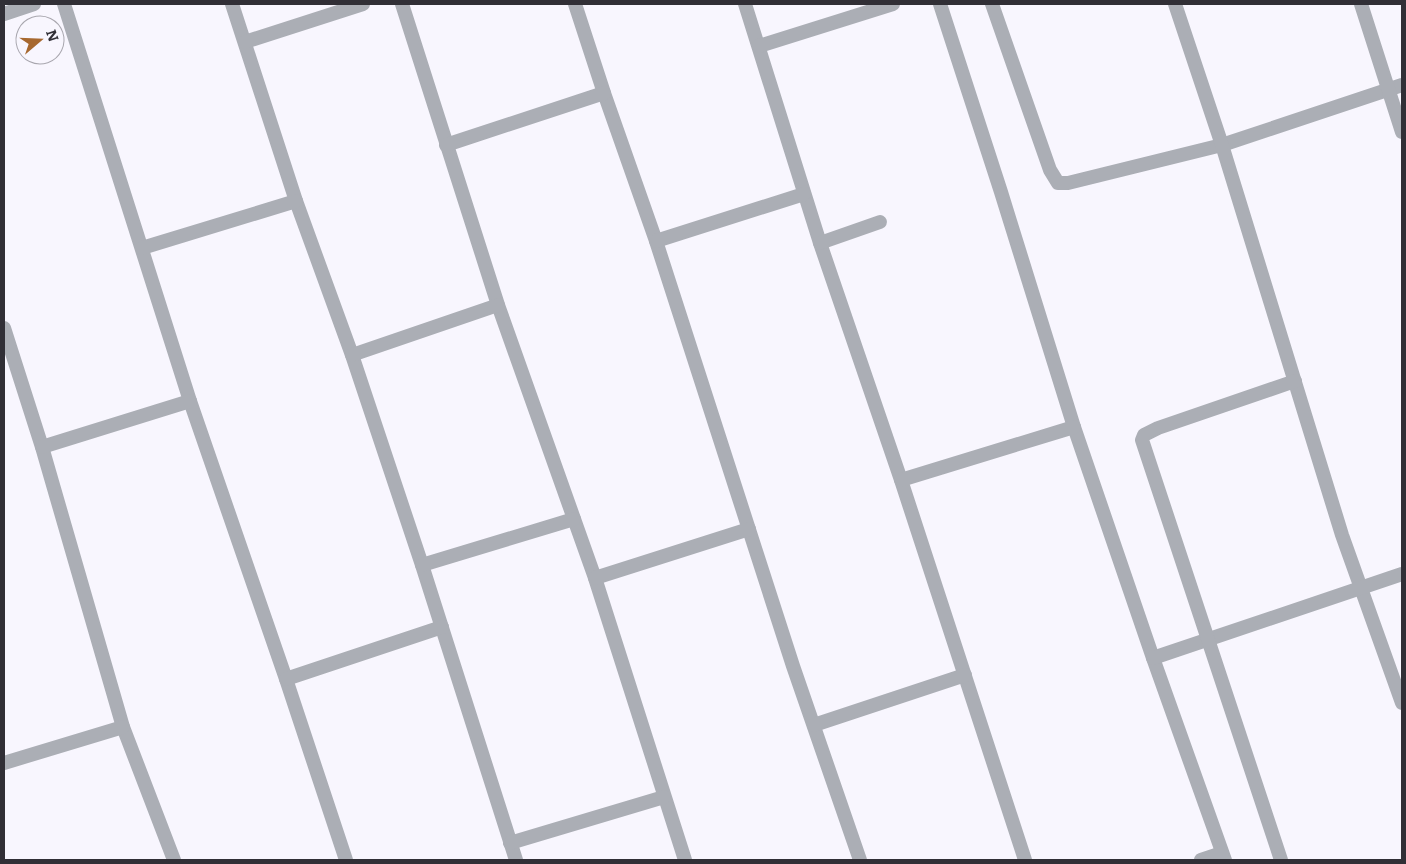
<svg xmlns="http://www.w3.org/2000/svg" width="1406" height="864" viewBox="0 0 1406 864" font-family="Literata,serif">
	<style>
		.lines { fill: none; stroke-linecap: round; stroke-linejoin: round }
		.minor { stroke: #abaeb5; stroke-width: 14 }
	</style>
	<rect width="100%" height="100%" fill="#f8f6fe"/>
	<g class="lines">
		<g class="minor">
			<polyline points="64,4 190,401 286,679 346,860"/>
			<polyline points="232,4 296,201 352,355 422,565 516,860"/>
			<polyline points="402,4 498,305 595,578 685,860"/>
			<polyline points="575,4 604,93 656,241 793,666 860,860"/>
			<polyline points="745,4 820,243 901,480 1025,860"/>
			<polyline points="940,4 1001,192 1074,427 1153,658 1225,860"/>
			<polyline points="992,4 1050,170 1058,183 1068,183 1222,145 1402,85"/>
			<polyline points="1175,4 1222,145 1342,535 1402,703"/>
			<polyline points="1361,4 1402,132"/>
			<polyline points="4,14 34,4"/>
			<polyline points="245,42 363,4"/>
			<polyline points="759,46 893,4"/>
			<polyline points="446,145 604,93"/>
			<polyline points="656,241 804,194"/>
			<polyline points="820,243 880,222"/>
			<polyline points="142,248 296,201"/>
			<polyline points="4,328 42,447 123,727 174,860"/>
			<polyline points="352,355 498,305"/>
			<polyline points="42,447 190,401"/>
			<polyline points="901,480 1074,427"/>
			<polyline points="422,565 574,519"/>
			<polyline points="595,578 749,529"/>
			<polyline points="1153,658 1402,574"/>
			<polyline points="286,679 442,627"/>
			<polyline points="814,725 965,675"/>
			<polyline points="4,763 123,727"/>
			<polyline points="510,843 664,797"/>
			<polyline points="1201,860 1222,853"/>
			<polyline points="1281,860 1142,440 1144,435 1158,428 1295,381"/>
		</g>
	</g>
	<rect width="1406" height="864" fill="none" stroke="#312f36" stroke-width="10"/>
	<g transform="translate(40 40) rotate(71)"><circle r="24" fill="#f8f6fe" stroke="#a8a6ae"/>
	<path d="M0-4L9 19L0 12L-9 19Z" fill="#a7682f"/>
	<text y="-8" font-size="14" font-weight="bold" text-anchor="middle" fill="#312f36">N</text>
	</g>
</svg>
